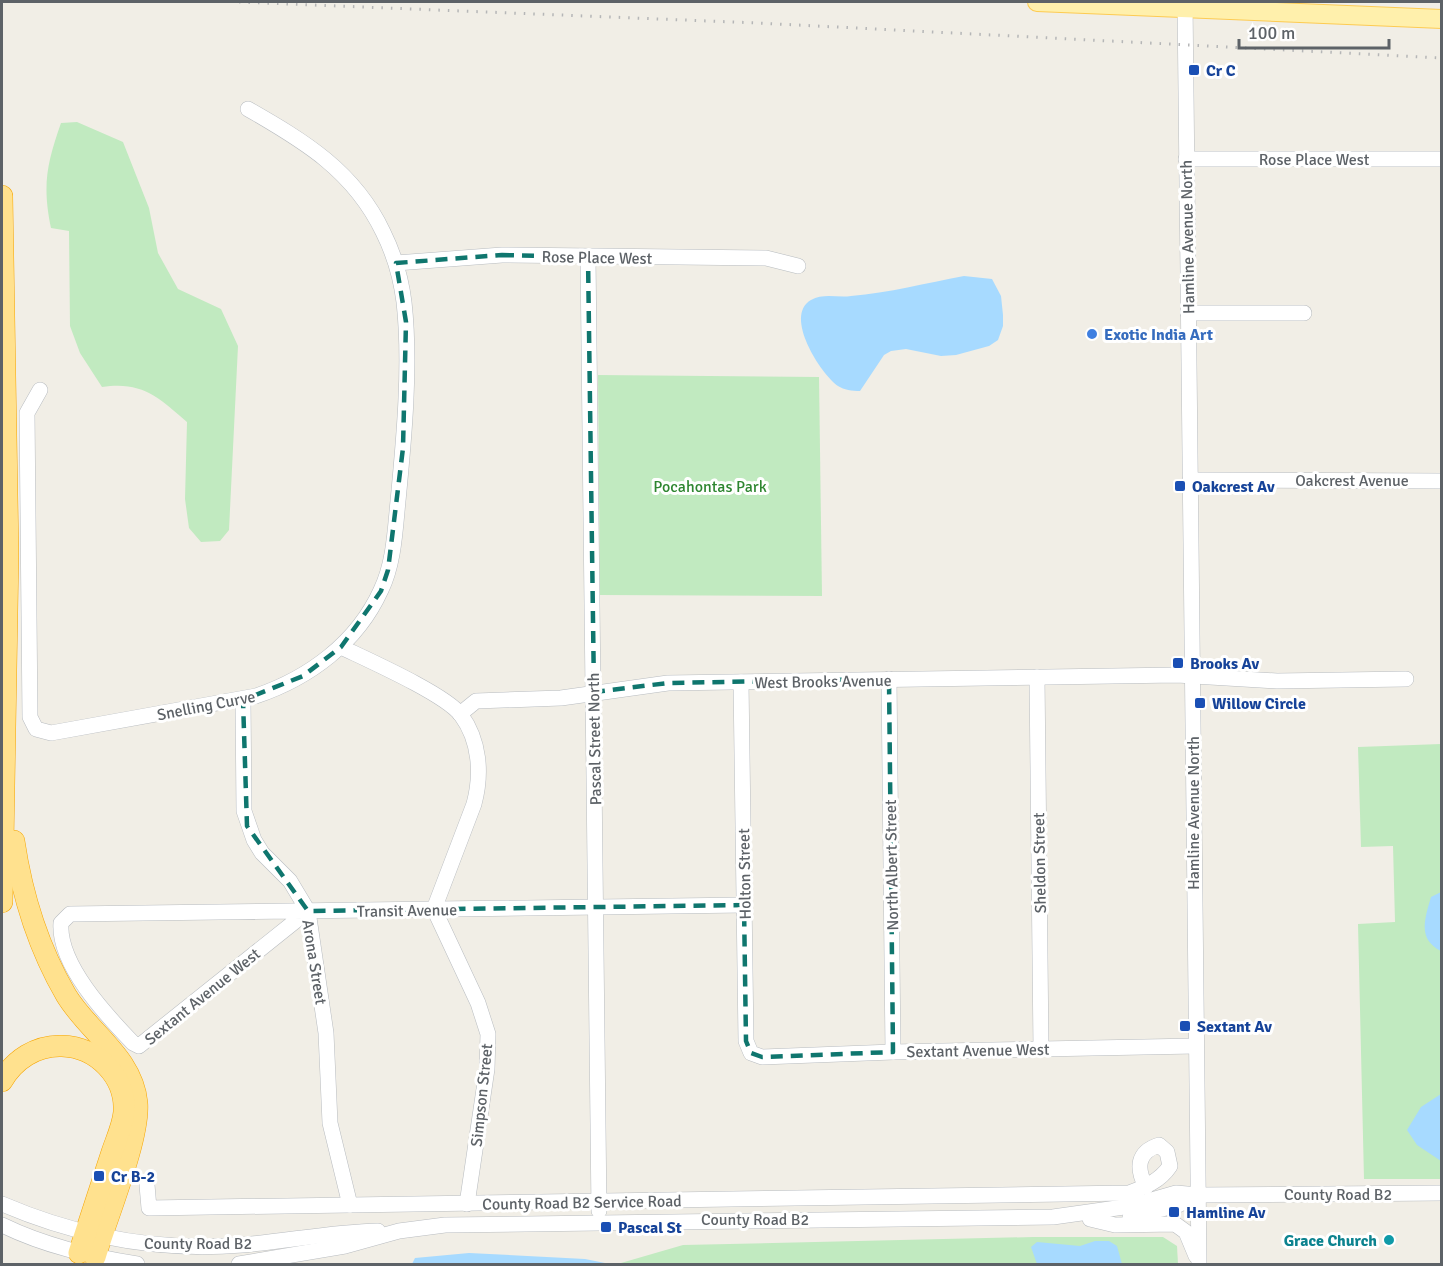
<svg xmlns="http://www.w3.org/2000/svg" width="1443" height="1266" viewBox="0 0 1443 1266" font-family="Signika,sans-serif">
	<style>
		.green { fill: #c1eac0 }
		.water { fill: #a7daff }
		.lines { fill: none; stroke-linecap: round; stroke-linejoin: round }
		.minor-casing { stroke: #b8bcc0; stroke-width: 16 }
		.major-casing { stroke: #fdcb52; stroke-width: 20 }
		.highway-casing { stroke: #f6a500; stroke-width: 22 }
		.minor { stroke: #fff; stroke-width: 15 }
		.major { stroke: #fff0ac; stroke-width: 18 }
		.highway { stroke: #ffe18e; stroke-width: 21 }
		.rail { stroke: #b5b6b7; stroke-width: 3; stroke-dasharray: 1.5 8; stroke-linecap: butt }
		.marked { fill: none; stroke: #0f766e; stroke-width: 4.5; stroke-dasharray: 12 8; stroke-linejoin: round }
		.transit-dot { fill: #1a4fb4; stroke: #fff; stroke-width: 2 }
		.shop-dot { fill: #3f7fe0; stroke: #fff; stroke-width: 2 }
		.culture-dot { fill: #0f9aa8; stroke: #fff; stroke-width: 2 }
		.labels { text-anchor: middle; stroke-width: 6; stroke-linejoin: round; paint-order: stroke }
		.transit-label { font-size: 16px; font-weight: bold; fill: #164399; stroke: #fff; text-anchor: start }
		.street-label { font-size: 16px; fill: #5d6267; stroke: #fff }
		.shop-label { font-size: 16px; font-weight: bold; fill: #366cbe; stroke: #fff; text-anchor: start }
		.park-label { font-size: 16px; fill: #2e8630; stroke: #fff }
		.culture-label { font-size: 16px; font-weight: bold; fill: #0d838f; stroke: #fff; text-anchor: end }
	</style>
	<rect width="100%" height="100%" fill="#f1eee6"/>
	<g class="green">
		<path d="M77 122 123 142 149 208 158 253 178 289 221 309 238 346 229 530 220 541 201 542 189 528 185 499 187 422C158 397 142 381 102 387L80 353 70 326 69 231 51 228C42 185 47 163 61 123Z"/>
		<polygon points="598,375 819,377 822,596 600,595"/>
		<polygon points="1441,744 1441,1179 1364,1179 1358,924 1395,922 1393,846 1361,847 1358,747"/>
		<polygon points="1033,1237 1163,1237 1177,1246 1178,1264 621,1263 683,1245"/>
	</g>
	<g class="water">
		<path d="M964 276 992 279 1001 296 1003 315V326L998 340 989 346 956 355 941 356 906 349 891 351 884 355 860 391C852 391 844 390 838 386 821 374 783 316 811 300 823 293 838 298 851 296 889 293 926 283 964 276Z"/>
		<path d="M1441 892V951C1417 939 1425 918 1431 897Z"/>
		<polygon points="1441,1094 1441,1161 1417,1145 1407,1130 1421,1107"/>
		<polygon points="1095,1241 1109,1241 1117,1246 1122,1264 1037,1264 1031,1247 1037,1242 1080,1246"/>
		<polygon points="469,1253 585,1259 610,1264 412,1264 415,1258"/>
	</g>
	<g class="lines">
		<defs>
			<g id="minor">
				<polyline points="1185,2 1199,1264"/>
				<polyline points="1186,159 1442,159"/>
				<polyline points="588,257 599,1211"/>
				<polyline points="396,263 502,255 766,258 798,266"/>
				<polyline points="1188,313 1304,313"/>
				<path d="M40 390 27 413 30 717 36 729 51 733 256 696C309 678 357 643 381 590 394 563 395 531 398 501 404 439 411 364 404 302 401 278 394 254 383 232 354 171 304 141 248 109"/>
				<polyline points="1190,480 1442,481"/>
				<path d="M341 647C368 660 445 694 461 715 480 741 482 774 474 804L434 909 478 1003 488 1034 487 1069 467 1204"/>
				<polyline points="1037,677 1041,1049"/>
				<polyline points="889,679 893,1052"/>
				<polyline points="741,682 746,1041 751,1053 762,1057 893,1052 1195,1046"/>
				<polyline points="243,700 244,811 254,840 262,853 290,881 308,911 326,1033 330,1123 350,1205"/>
				<polyline points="460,714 476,701 561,698 668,683 1177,675 1277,681 1406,679"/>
				<path d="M308 911 139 1046 133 1043C106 1015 58 964 61 923L70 914 744 905"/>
				<path d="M147 1185 149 1208 1129 1193C1145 1187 1160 1181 1170 1166L1167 1152 1159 1145C1137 1152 1136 1168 1146 1187"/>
				<path d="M2 1204C79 1237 158 1252 242 1245 288 1241 333 1232 378 1231"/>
				<polyline points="1130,1217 1178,1205 1198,1195"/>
				<polyline points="1090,1219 1115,1225 1175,1224 1186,1232 1196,1256"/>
				<path d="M2 1225C45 1246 90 1256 137 1264"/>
				<polyline points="239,1264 345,1246 399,1231 445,1225 1053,1217 1131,1206 1176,1193 1198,1195 1442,1193"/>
			</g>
			<polyline id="major" points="1037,2 1442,19"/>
			<g id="highway">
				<polyline points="2,196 8,554 2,902"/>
				<path d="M14 841C22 895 38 947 66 995 88 1032 133 1057 137 1103 140 1138 106 1219 95 1257"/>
				<path d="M2 1081C14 1060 36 1045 62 1046 97 1047 126 1077 124 1112 123 1125 116 1140 112 1152 101 1186 90 1219 79 1253"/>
			</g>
		</defs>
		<use href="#minor" class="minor-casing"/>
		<use href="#major" class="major-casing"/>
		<use href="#highway" class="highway-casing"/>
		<use href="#minor" class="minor"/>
		<use href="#major" class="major"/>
		<use href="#highway" class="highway"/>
		<polyline class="rail" points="239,2 758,23 1442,58"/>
	</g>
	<path class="marked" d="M502 255 588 257 594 692 668 683 889 679 893 1052 762 1057 751 1053 746 1041 744 905 308 911 247 826 243 700 303 676 341 647 381 591 388 570 403 448 406 322 396 263Z"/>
	<g class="transit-dot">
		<rect x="1188" y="64" width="12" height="12" rx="3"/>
		<rect x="1174" y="480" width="12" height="12" rx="3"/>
		<rect x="1172" y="657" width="12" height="12" rx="3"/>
		<rect x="1194" y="697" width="12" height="12" rx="3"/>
		<rect x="1179" y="1020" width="12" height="12" rx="3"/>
		<rect x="93" y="1170" width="12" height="12" rx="3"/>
		<rect x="1168" y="1206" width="12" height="12" rx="3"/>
		<rect x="600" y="1221" width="12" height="12" rx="3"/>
	</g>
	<circle class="shop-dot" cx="1092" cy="334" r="6"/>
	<circle class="culture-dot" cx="1389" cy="1240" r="6"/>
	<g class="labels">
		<g class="transit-label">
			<text x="1206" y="76">Cr C</text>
			<text x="1192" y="492">Oakcrest Av</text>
			<text x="1190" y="669">Brooks Av</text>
			<text x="1212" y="709">Willow Circle</text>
			<text x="1197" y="1032">Sextant Av</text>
			<text x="111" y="1182">Cr B-2</text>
			<text x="1186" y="1218">Hamline Av</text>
			<text x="618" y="1233">Pascal St</text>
		</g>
		<g class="street-label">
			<text x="1314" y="165">Rose Place West</text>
			<text transform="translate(1187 237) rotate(-91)" y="6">Hamline Avenue North</text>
			<text transform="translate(597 257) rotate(1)" y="6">Rose Place West</text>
			<text x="1352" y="486">Oakcrest Avenue</text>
			<text transform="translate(823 681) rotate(-1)" y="6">West Brooks Avenue</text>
			<text transform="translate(206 705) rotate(-11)" y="6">Snelling Curve</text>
			<text transform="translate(594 739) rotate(-91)" y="6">Pascal Street North</text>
			<text transform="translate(1193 813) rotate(-90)" y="6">Hamline Avenue North</text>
			<text transform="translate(1039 863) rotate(-91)" y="6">Sheldon Street</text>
			<text transform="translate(891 865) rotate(-91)" y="6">North Albert Street</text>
			<text transform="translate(744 874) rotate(-91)" y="6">Holton Street</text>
			<text transform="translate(407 910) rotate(-1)" y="6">Transit Avenue</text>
			<text transform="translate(315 962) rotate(81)" y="6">Arona Street</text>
			<text transform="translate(202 996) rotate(-39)" y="6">Sextant Avenue West</text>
			<text transform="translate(978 1050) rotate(-1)" y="6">Sextant Avenue West</text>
			<text transform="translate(481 1095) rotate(-84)" y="6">Simpson Street</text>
			<text x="1338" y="1200">County Road B2</text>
			<text transform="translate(582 1202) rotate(-1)" y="6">County Road B2 Service Road</text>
			<text x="755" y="1225">County Road B2</text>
			<text x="198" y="1249">County Road B2</text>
		</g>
		<g class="shop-label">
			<text x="1104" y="340">Exotic India Art</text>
		</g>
		<g class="park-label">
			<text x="710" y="492">Pocahontas Park</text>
		</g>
		<g class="culture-label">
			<text x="1377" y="1246">Grace Church</text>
		</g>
	</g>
	<rect width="1443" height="1266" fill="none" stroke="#5d6267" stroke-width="6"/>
	<path d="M1239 39v9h150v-9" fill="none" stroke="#5d6267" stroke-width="3"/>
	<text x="1248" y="39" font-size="18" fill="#5d6267" stroke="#ffffff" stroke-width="4.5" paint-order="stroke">100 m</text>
</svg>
